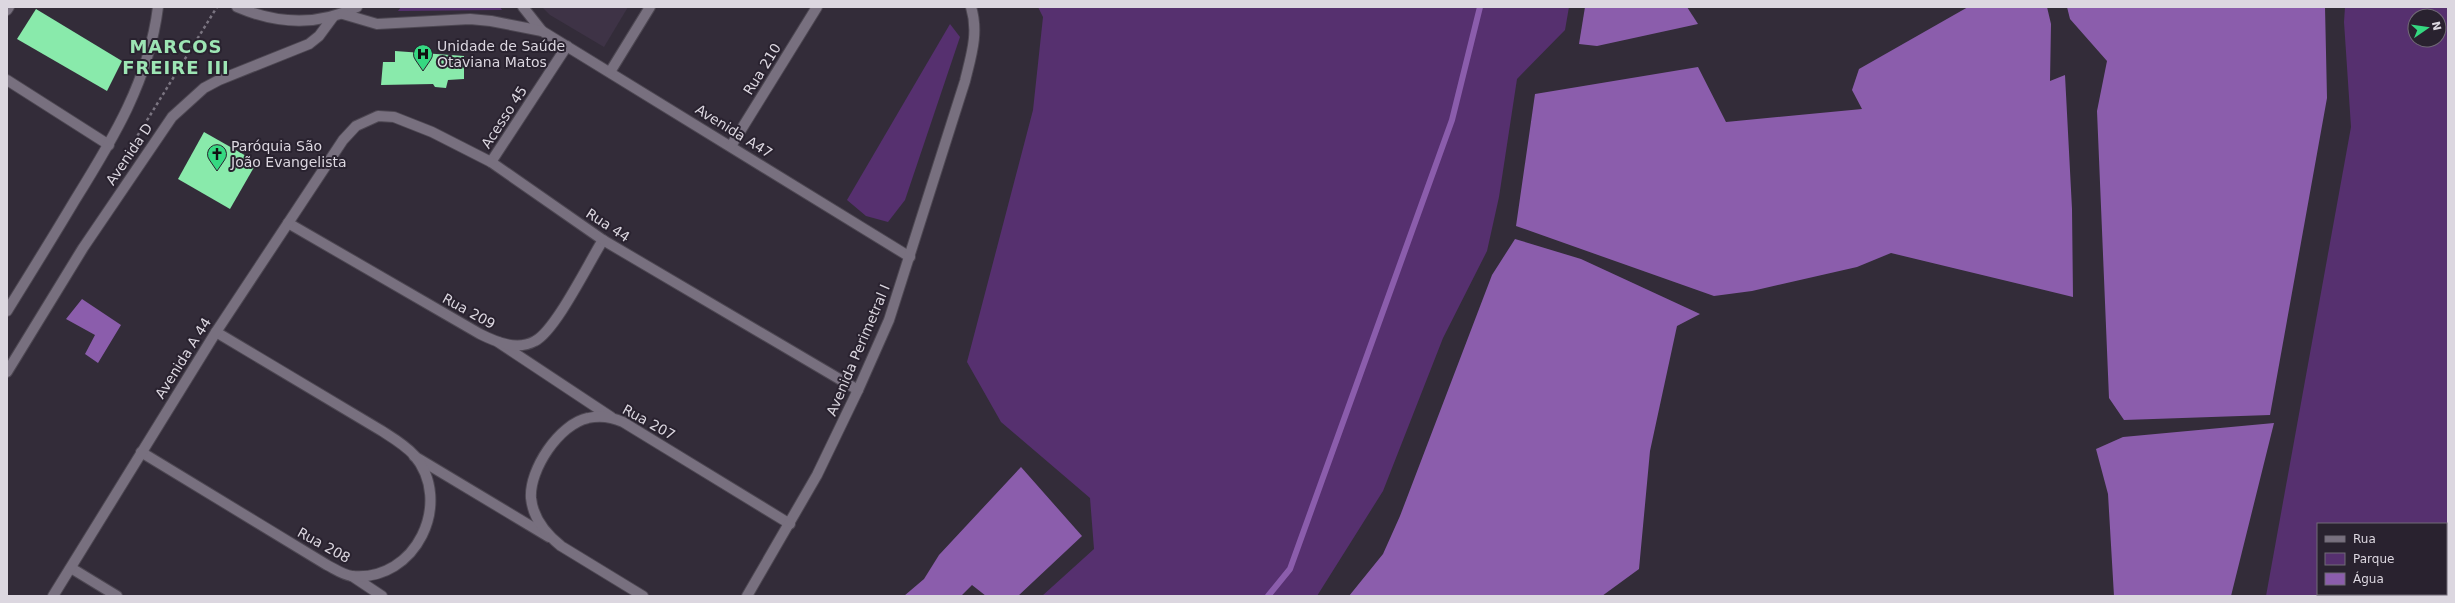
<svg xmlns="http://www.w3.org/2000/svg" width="2455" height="603" viewBox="0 0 2455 603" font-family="'DejaVu Sans',sans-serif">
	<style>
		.built { fill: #3e3346 }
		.green { fill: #56306f; fill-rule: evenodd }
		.water { fill: #8b5dac }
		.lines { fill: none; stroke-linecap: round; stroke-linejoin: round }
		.stream { stroke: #8b5dac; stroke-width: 6 }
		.building { fill: #89eaab }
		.service-casing { stroke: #4d4752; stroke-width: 12 }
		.pedestrian-casing { stroke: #4d4752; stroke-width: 12 }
		.minor-casing { stroke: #4d4752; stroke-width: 12 }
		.tertiary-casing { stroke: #4d4752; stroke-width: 12 }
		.path { stroke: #7a7480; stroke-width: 2.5; stroke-dasharray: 3 3; stroke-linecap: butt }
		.service { stroke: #78707f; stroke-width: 10 }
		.pedestrian { stroke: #78707f; stroke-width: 10 }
		.minor { stroke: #78707f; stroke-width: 10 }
		.tertiary { stroke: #78707f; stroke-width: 10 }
		.labels { text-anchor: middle; stroke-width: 4; stroke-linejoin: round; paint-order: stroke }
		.poi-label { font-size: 14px; fill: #dcd7e0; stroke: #29222f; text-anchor: start }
		.street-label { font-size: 14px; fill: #dcd7e0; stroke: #29222f }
		.district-label { font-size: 18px; font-weight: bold; letter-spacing: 1px; fill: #9de5b4; stroke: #29222f }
	</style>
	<rect width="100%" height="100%" fill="#332c39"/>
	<polygon class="built" points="542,7 628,7 604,47 550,15"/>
	<g class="green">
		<polygon points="401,7 500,7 502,10 398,11"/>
		<polygon points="1038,7 1569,7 1565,30 1517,79 1499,197 1487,251 1443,338 1383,491 1317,596 1042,596 1094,549 1090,498 1001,422 967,362 1033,110 1043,17"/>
		<path d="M2345 7H2448V596H2266L2351 127 2344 22ZM2415 16H2439V40H2415ZM2318 524H2446V594H2318Z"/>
		<polygon points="950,24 960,37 905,200 888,222 866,216 847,200"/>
	</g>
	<g class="water">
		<polygon points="1585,7 1687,7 1698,24 1597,46 1579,44"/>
		<polygon points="1968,7 2047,7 2051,24 2050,81 2065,75 2072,209 2073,297 1891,253 1857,267 1752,291 1714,296 1516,226 1535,94 1698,67 1726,122 1862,109 1852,90 1859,69"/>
		<polygon points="2067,7 2325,7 2327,98 2270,415 2124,420 2109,398 2097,111 2107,61 2070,19"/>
		<polygon points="1515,239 1581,259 1700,314 1677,326 1650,451 1639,569 1602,596 1349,596 1383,554 1400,516 1492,275"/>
		<polygon points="82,299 121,325 98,363 85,354 95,335 66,319"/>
		<polygon points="2274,423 2231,596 2114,596 2108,494 2096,449 2123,437"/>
		<polygon points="1021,467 1082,536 1018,596 986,596 972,585 961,596 904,596 924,579 939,555"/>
	</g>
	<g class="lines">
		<polyline class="stream" points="1268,596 1290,569 1452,120 1480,7"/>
	</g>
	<g class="building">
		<polygon points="36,9 122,61 107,91 17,39"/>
		<polygon points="395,51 464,56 464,79 448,80 446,88 435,87 433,84 381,85 383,62 395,62"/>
		<polygon points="204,132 257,162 230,209 178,179"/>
	</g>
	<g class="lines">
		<defs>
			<polyline id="service" points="7,80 109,145"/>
			<g id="pedestrian">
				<polyline points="498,342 611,417"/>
				<polyline points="414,456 549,537"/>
				<polyline points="352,576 382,596"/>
			</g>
			<g id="minor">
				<path d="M237 7C277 24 318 26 357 7"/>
				<polyline points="523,7 542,31"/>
				<polyline points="7,10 9,7"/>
				<polyline points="343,14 377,24 470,19 491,21 542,31 910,257"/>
				<polyline points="610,72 650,7"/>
				<polyline points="731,146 817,7"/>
				<polyline points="491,162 567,46"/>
				<path d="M288 223 480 334C496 342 517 351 535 341 556 330 589 262 603 240"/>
				<path d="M141 452 327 565C335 569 343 575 352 576 416 582 454 502 414 455 405 445 393 438 382 431L216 332"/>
				<polyline points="71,568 117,596"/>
				<polyline points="53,596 216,332 343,140 356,126 378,116 394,117 432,132 491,162 603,240 858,390"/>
				<path d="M643 596 561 546C546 534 533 519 531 498 529 470 559 424 588 418 601 415 612 417 623 422L790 524"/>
				<path d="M747 596 817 475 858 390 889 320 965 81C971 56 979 33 971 7"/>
			</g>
			<g id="tertiary">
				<path d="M7 311C30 274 53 237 75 200 113 139 149 80 158 7"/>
				<polyline points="7,372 83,248 172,117 204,88 219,80 309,44 319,36 333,17"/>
			</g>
		</defs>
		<use href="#service" class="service-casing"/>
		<use href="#pedestrian" class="pedestrian-casing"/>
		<use href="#minor" class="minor-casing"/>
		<use href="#tertiary" class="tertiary-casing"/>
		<polyline class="path" points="128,151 217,7"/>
		<use href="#service" class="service"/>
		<use href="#pedestrian" class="pedestrian"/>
		<use href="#minor" class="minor"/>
		<use href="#tertiary" class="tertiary"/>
	</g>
	<defs>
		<symbol id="hospital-pin" viewBox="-11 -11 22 30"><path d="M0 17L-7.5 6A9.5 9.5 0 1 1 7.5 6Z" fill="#35d881" stroke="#29222f"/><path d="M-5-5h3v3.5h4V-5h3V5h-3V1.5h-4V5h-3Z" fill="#111"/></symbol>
		<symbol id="church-pin" viewBox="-11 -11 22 30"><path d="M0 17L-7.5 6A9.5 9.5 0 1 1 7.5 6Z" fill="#35d881" stroke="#29222f"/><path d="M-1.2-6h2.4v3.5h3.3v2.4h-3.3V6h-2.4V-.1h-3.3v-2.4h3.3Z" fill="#111"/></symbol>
	</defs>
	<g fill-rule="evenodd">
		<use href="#hospital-pin" x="412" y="43" width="22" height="30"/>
		<use href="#church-pin" x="206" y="143" width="22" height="30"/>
	</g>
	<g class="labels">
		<g class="poi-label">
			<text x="437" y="51">Unidade de Saúde<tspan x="437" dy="16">Otaviana Matos</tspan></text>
			<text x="231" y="151">Paróquia São<tspan x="231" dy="16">João Evangelista</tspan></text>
		</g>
		<g class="street-label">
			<text transform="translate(762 69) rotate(-58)" y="5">Rua 210</text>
			<text transform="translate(504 117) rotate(-57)" y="5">Acesso 45</text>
			<text transform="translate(734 131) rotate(32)" y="5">Avenida A47</text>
			<text transform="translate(129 154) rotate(-56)" y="5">Avenida D</text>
			<text transform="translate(608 225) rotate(33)" y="5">Rua 44</text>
			<text transform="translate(469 311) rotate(29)" y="5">Rua 209</text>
			<text transform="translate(858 350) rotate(-67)" y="5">Avenida Perimetral I</text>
			<text transform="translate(183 358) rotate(-58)" y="5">Avenida A 44</text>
			<text transform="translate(649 422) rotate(29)" y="5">Rua 207</text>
			<text transform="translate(324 545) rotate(29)" y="5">Rua 208</text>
		</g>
		<g class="district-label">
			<text x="176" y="53">MARCOS<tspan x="176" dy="21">FREIRE III</tspan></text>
		</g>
	</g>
	<rect width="2455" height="603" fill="none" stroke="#dcd7e0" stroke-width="16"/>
	<rect x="2317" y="523" width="130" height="72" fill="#29222f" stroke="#716a76"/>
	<rect x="2325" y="536" width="20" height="6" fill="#78707f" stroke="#716a76"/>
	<text x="2353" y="543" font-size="12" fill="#dcd7e0">Rua</text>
	<rect x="2325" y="553" width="20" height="12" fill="#56306f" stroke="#716a76"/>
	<text x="2353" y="563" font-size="12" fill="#dcd7e0">Parque</text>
	<rect x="2325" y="573" width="20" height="12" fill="#8b5dac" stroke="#716a76"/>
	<text x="2353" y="583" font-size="12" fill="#dcd7e0">Água</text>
	<g transform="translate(2427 28) rotate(77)"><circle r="19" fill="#29222f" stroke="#716a76"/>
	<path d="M0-3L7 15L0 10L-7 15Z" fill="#35d881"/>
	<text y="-6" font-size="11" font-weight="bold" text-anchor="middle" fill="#dcd7e0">N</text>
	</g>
</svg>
